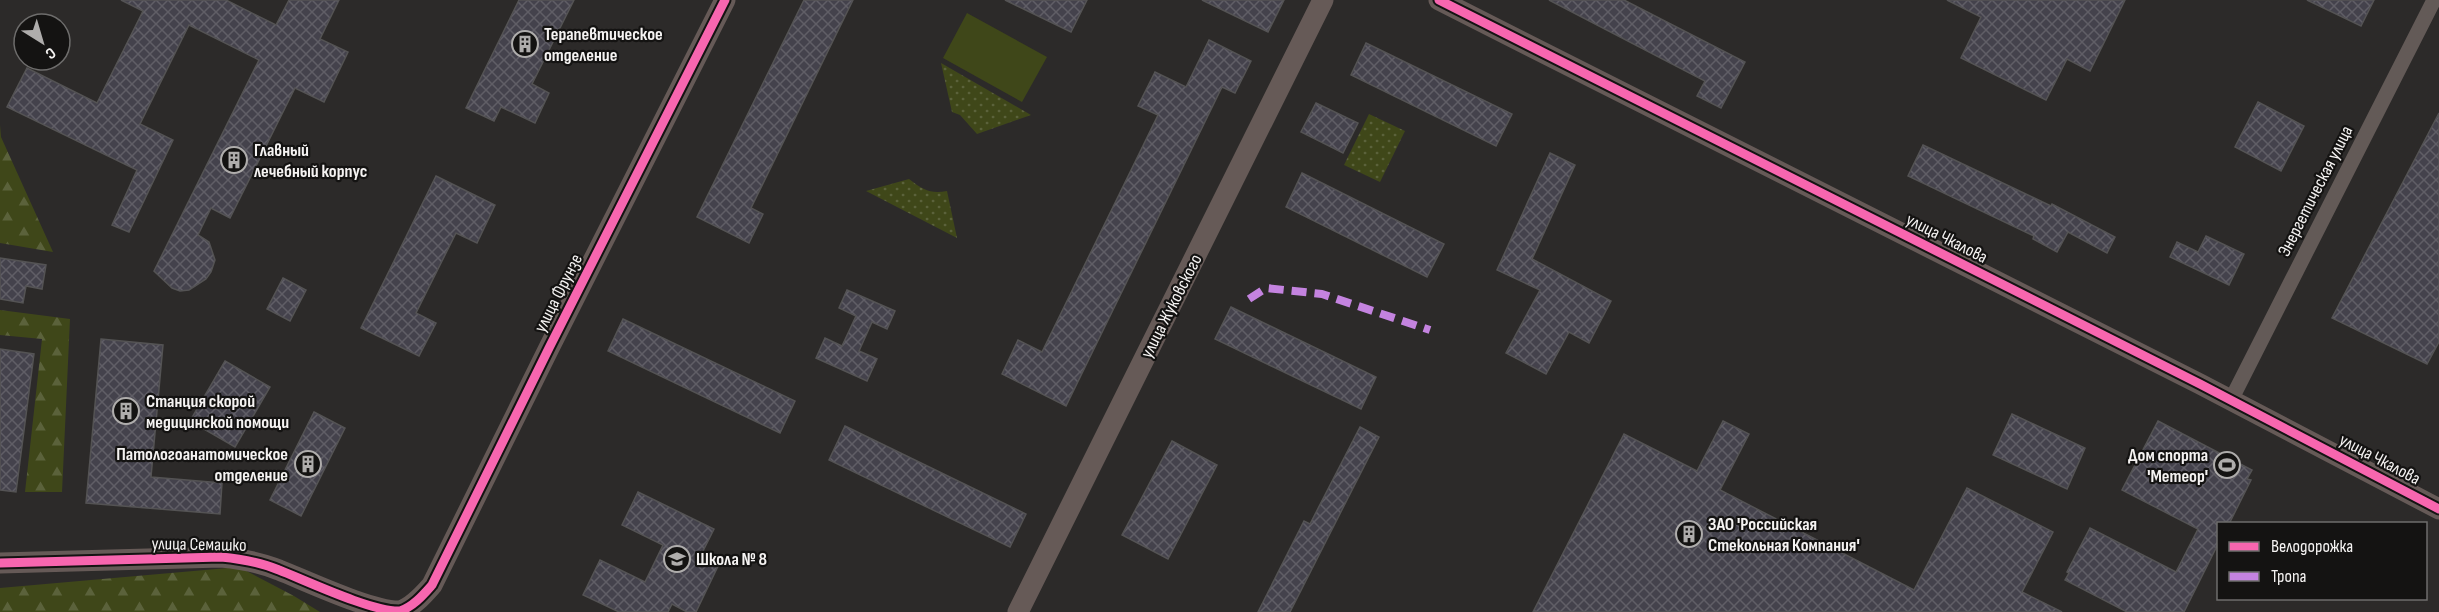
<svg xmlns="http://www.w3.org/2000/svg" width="2439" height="612" viewBox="0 0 2439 612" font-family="'Sofia Sans Condensed',sans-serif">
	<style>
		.green { fill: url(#green-dots) }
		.forest { fill: url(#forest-firs) }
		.pitch { fill: #3f4719 }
		.building { fill: url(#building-cross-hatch); stroke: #545354; stroke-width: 1.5 }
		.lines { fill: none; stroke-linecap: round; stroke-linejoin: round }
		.street { stroke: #635a57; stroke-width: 15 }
		.secondary { stroke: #665a57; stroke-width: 21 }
		.quiet { stroke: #c483df; stroke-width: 8; stroke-dasharray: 15 8; stroke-linecap: butt }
		.cycleway-casing { stroke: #141312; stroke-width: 13 }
		.cycleway { stroke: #f766af; stroke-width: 9 }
		.labels { text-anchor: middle; stroke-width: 4.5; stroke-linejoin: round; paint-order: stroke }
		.poi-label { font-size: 18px; font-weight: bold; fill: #f5f3f2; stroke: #141312; text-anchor: start }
		.street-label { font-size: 18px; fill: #f5f3f2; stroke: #141312 }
	</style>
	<defs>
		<pattern id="green-dots" width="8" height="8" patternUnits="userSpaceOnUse" patternTransform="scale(1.5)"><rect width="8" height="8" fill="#3f4719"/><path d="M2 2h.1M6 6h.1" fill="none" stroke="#5b623b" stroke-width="1.8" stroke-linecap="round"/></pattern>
		<pattern id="forest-firs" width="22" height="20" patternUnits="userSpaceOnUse" patternTransform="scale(1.5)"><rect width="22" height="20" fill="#3f4719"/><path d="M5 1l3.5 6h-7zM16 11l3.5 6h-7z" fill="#5b623b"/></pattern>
		<pattern id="building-cross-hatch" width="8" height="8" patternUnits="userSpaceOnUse" patternTransform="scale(1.5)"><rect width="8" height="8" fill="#44424c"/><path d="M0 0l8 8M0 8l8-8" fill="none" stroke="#605e66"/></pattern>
	</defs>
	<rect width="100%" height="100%" fill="#2c2a29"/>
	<g class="green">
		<polygon points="941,63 1031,115 977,134 960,115 952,112"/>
		<polygon points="1369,114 1405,131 1380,182 1344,165"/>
		<path d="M909 179C923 190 931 194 947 191L957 238 866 191Z"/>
	</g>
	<g class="forest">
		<polygon points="0,125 1,137 53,252 0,243"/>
		<polygon points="0,310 70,319 62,492 25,492 42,339 0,335"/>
		<polygon points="239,567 294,596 320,612 0,612 0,588"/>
	</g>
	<polygon class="pitch" points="967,13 1047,57 1022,102 943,58"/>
	<g class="building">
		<polygon points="121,0 226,0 276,25 289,0 339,0 320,39 348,52 324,102 295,88 230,218 211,208 198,235 209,242 215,260 211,272 206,279 189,290 180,291 172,288 154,271 259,60 189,25 140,124 173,140 129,232 112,225 137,170 7,107 27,68 97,103 143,11"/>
		<polygon points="519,0 574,0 532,84 549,93 535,123 501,107 494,121 466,108"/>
		<polygon points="804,0 853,0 751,208 763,214 749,243 697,217"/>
		<polygon points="1005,0 1087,0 1071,32"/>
		<polygon points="1202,0 1284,0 1268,32"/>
		<polygon points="1549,0 1624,0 1745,62 1721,108 1697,96 1705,81"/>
		<polygon points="1947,0 2125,0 2090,71 2067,59 2046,100 1961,58 1981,17"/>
		<polygon points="2307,0 2374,0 2361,26"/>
		<polygon points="1209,40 1251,61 1235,93 1222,87 1066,406 1002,374 1018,340 1042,352 1158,115 1138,106 1155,72 1186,87"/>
		<polygon points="1366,43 1512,114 1496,146 1351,75"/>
		<polygon points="2258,102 2304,126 2281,171 2235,147"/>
		<polygon points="1316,103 1358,123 1343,153 1301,132"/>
		<polygon points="2439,113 2439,342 2427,364 2332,318"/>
		<polygon points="1923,145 2051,206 2052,204 2115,237 2107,253 2068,232 2057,252 2033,239 2034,236 1908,176"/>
		<polygon points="1550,153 1575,165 1532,259 1611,301 1589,343 1569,332 1546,374 1506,353 1540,290 1497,270"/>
		<polygon points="1302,173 1444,244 1427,277 1286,207"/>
		<polygon points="436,176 495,205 477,243 456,233 416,313 436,323 419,356 361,328"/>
		<polygon points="2206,236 2244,254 2229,285 2170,257 2177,242 2198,252"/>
		<polygon points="0,258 46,265 42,289 26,286 23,303 0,299"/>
		<polygon points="283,278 306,290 290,321 267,309"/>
		<polygon points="847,290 895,311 887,329 872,322 859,351 877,359 867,381 816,358 825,338 842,346 856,316 839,308"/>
		<polygon points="1231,307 1376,377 1361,409 1215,339"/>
		<polygon points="623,319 795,401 780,433 608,351"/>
		<polygon points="101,339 163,345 151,477 222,483 220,514 86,503"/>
		<polygon points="0,349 34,354 16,492 0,490"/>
		<polygon points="225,361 270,387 235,447 190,421"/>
		<polygon points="314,412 345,428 301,516 270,500"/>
		<polygon points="2012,414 2085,448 2067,489 1993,455"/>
		<polygon points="1723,421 1749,434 1720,490 1914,590 1967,488 2053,532 2022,592 2062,612 1533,612 1624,434 1697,471"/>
		<polygon points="2158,421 2252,470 2247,479 2251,480 2229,524 2218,524 2218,544 2184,612 2127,612 2065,580 2069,573 2067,572 2090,528 2176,572 2198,529 2122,490"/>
		<polygon points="845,426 1026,514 1010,547 829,460"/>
		<polygon points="1360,427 1379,437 1290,612 1258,612 1304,521 1310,524"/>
		<polygon points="1172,441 1217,465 1168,559 1122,535"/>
		<polygon points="638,492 714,529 701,555 719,564 696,612 687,612 672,604 668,612 619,612 583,595 600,560 645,582 663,545 622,525"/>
	</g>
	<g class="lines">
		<polyline class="street" points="2231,400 2434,0"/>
		<g class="secondary">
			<polyline points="1439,0 2200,384 2439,509"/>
			<path d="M0 563 221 557C242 559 260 562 279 570 307 581 372 612 400 611 413 607 424 594 432 585L549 348 725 0"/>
			<polyline points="1018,612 1323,0"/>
		</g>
		<polyline class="quiet" points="1249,299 1266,288 1322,294 1430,330"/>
		<defs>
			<g id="cycleway">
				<polyline points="1439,0 2200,384 2439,509"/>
				<path d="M0 563 221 557C242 559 260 562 279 570 307 581 372 612 400 611 413 607 424 594 432 585L549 348 725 0"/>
			</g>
		</defs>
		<use href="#cycleway" class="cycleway-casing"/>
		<use href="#cycleway" class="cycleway"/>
	</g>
	<defs>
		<symbol id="building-ring" viewBox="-11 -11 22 22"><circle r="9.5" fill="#141312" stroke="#afadac" stroke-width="1.5"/><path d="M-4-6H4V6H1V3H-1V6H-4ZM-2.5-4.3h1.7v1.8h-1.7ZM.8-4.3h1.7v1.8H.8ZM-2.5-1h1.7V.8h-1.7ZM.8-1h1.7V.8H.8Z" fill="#afadac"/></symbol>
		<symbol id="stadium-ring" viewBox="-11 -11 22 22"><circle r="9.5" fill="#141312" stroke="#afadac" stroke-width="1.5"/><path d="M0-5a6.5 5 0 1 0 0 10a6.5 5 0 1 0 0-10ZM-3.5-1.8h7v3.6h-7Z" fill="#afadac"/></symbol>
		<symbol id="school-ring" viewBox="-11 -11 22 22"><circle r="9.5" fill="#141312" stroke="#afadac" stroke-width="1.5"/><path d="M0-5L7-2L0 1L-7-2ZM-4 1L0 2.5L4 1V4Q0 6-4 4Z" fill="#afadac"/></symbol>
	</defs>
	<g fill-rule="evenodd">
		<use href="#building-ring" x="510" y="29" width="30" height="30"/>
		<use href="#building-ring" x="219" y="145" width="30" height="30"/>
		<use href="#building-ring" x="111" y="396" width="30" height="30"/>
		<use href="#building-ring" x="293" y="449" width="30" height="30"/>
		<use href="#stadium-ring" x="2212" y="450" width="30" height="30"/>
		<use href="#building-ring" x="1674" y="519" width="30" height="30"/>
		<use href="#school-ring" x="662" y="544" width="30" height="30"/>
	</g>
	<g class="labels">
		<g class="poi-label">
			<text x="544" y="40">Терапевтическое<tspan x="544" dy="21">отделение</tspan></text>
			<text x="254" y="156">Главный<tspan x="254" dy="21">лечебный корпус</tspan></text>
			<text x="146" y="407">Станция скорой<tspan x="146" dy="21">медицинской помощи</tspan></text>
			<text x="288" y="460" text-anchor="end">Патологоанатомическое<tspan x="288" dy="21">отделение</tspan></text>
			<text x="2208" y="461" text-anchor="end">Дом спорта<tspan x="2208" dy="21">'Метеор'</tspan></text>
			<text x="1708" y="530">ЗАО 'Российская<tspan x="1708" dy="21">Стекольная Компания'</tspan></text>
			<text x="696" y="565">Школа № 8</text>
		</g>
		<g class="street-label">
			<text transform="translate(2315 191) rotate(-63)" y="6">Энергетическая улица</text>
			<text transform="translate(1947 238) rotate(27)" y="6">улица Чкалова</text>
			<text transform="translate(558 293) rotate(-63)" y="6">улица Фрунзе</text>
			<text transform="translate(1171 306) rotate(-63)" y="6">улица Жуковского</text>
			<text transform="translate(2380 459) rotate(28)" y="6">улица Чкалова</text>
			<text transform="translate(199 544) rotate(1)" y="6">улица Семашко</text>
		</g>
	</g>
	<rect x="2217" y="522" width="210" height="78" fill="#141312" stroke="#6e6d6c" stroke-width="1.5"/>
	<rect x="2229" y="542" width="30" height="9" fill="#f766af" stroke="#6e6d6c" stroke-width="1.5"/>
	<text x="2271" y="552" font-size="18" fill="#f5f3f2">Велодорожка</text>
	<rect x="2229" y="572" width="30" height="9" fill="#c483df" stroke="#6e6d6c" stroke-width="1.5"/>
	<text x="2271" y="582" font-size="18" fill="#f5f3f2">Тропа</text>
	<g transform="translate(42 42) rotate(143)"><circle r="28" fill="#141312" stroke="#6e6d6c" stroke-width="1.5"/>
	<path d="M0-4.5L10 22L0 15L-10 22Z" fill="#afadac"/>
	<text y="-9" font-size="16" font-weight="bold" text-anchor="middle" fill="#f5f3f2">С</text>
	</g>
</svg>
